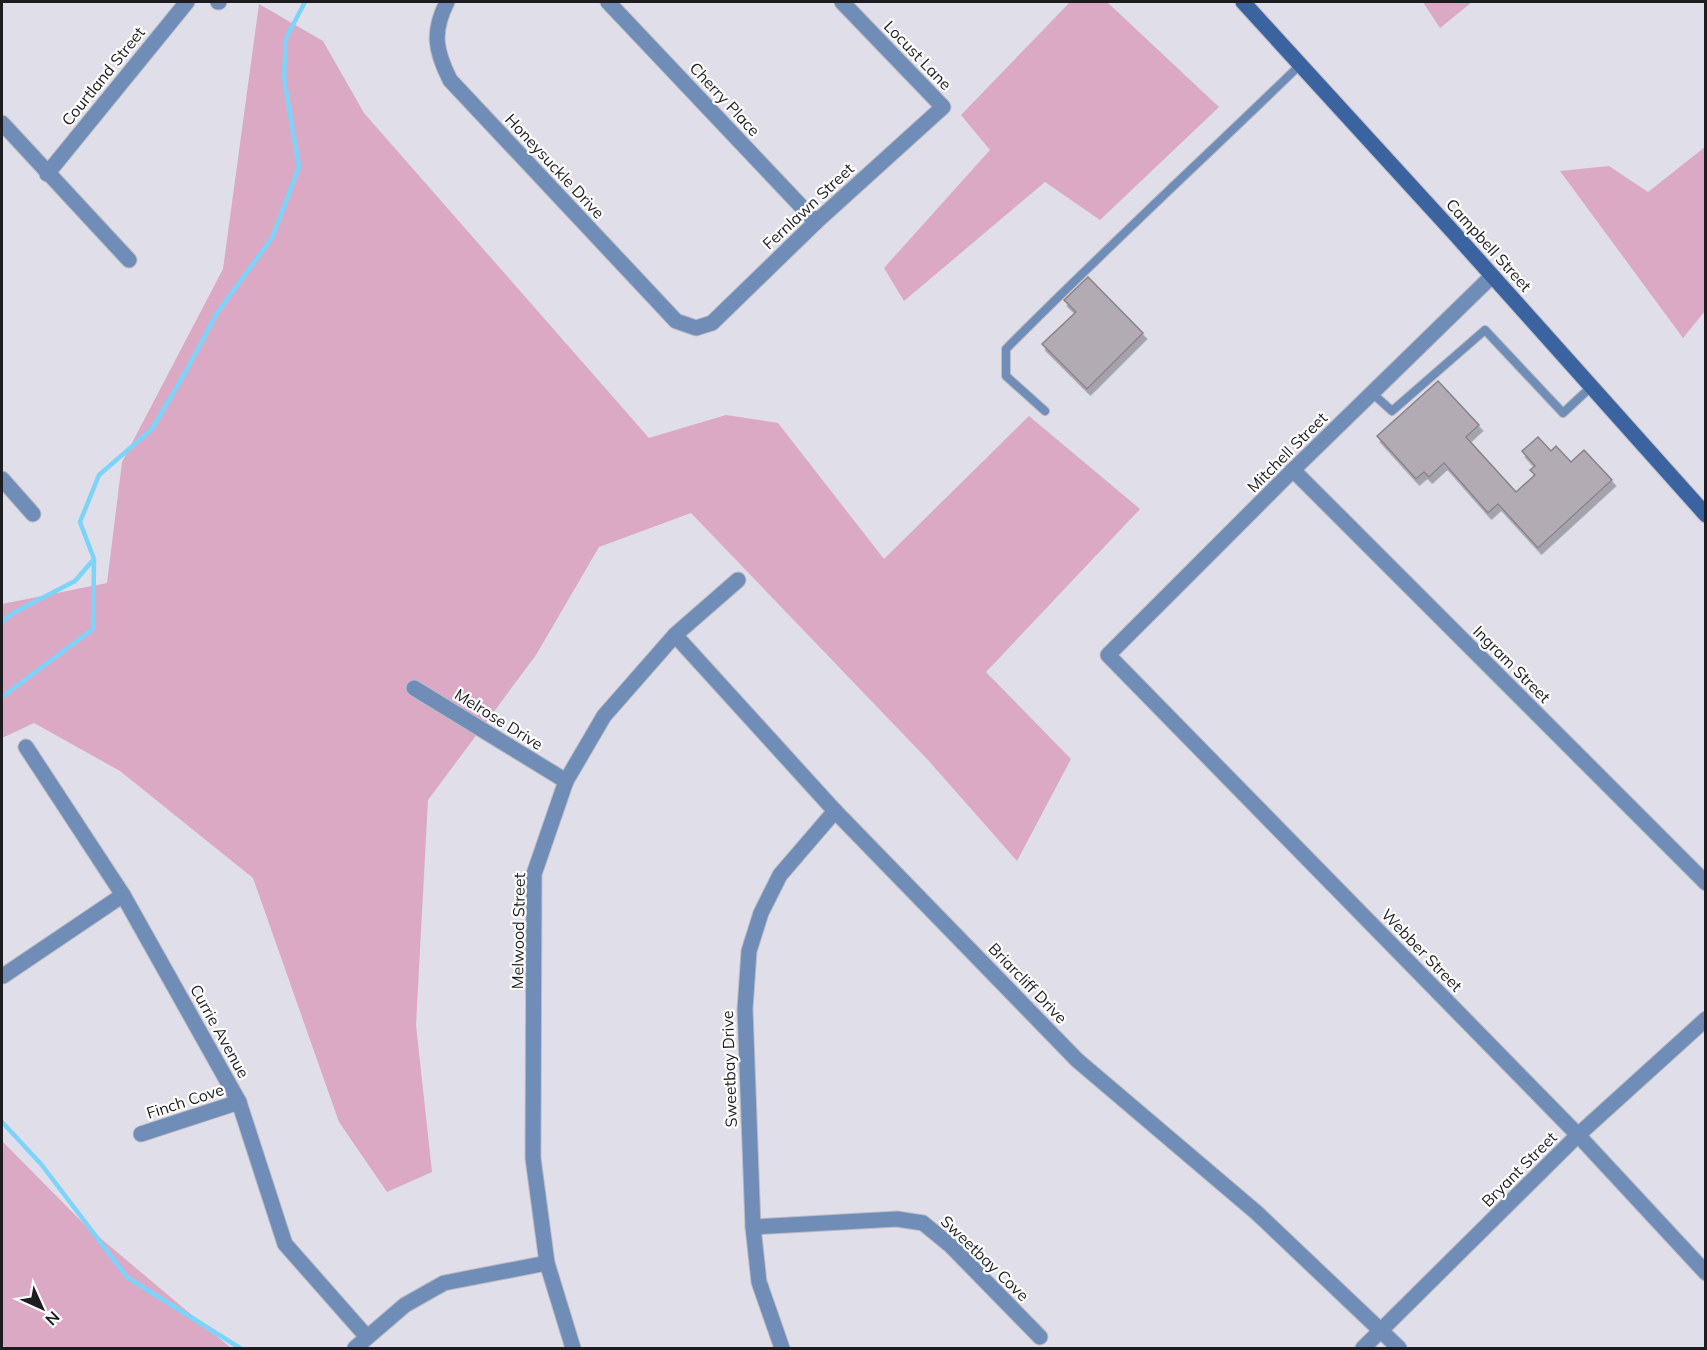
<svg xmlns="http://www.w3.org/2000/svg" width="1707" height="1350" viewBox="0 0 1707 1350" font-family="Mulish,sans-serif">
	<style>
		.green { fill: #dba9c3 }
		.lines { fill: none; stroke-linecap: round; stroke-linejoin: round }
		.stream { stroke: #7dd4fb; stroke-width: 4.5 }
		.building { fill: #b2abb4; stroke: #88828a; stroke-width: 1.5; filter: url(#shadow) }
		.service-casing { stroke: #bcbbc5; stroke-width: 10 }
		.minor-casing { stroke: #bcbbc5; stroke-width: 17 }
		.secondary-casing { stroke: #bcbbc5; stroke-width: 17 }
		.service { stroke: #708db7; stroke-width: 8 }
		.minor { stroke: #708db7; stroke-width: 15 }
		.secondary { stroke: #3a63a0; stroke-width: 15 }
		.labels { text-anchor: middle; stroke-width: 4.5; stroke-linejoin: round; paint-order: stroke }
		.street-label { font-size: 16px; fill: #1d1d21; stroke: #fff }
	</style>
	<defs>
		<filter id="shadow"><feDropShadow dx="3.5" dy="6" stdDeviation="0" flood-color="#0004"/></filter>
	</defs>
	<rect width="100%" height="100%" fill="#dfdee9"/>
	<g class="green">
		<polygon points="1070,2 1107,2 1219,107 1100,220 1045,182 904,301 884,268 990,150 961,115"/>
		<polygon points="1423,2 1472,2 1440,28"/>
		<polygon points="259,4 323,41 364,113 649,438 726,415 778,423 884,559 1029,416 1140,509 986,672 1071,759 1017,861 928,760 691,513 599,547 536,655 428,800 416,1025 432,1172 387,1192 339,1122 253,878 120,771 34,723 2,738 2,604 107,583 122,462 223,269"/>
		<polygon points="1705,147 1705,311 1683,338 1560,171 1609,166 1648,192"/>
		<polygon points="2,1141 86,1226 231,1348 2,1348"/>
	</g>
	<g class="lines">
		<g class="stream">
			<polyline points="2,622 13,613 75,581 94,559 80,522 99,475 152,429 186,371 217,313 272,238 299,167 284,78 286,38 305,2"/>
			<polyline points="2,697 93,629 94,560"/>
			<polyline points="2,1122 41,1164 127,1277 240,1348"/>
		</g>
	</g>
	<g class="building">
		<polygon points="1088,277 1143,333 1087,389 1042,344 1076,312 1064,300"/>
		<polygon points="1438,381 1479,425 1466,437 1516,492 1535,475 1530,470 1535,466 1522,451 1538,437 1551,451 1556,446 1571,462 1584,450 1612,480 1538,548 1498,504 1488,513 1444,463 1429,477 1424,472 1416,479 1377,436"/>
	</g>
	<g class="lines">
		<defs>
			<g id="service">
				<polyline points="1372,393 1392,411 1485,330 1563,413 1591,387"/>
				<path d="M1045 411 1006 376V349C1102 252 1203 159 1301 64"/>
			</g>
			<g id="minor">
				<polyline points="218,2 219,2"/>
				<path d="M447 2C432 32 435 50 450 80L676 321 696 328 712 323 816 222 943 107 842 2"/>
				<polyline points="608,2 816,222"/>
				<polyline points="2,123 129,260"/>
				<polyline points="47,174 187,2"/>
				<polyline points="1492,276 1293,470 1108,655 1578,1135 1706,1273"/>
				<polyline points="1293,470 1706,883"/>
				<polyline points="2,479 33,514"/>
				<polyline points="675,635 835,811 1077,1060 1257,1213 1399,1348"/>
				<polyline points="414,688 566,781"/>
				<polyline points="26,747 123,895 239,1102 285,1244 367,1337"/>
				<polyline points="3,976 123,895"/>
				<polyline points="141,1134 239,1102"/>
				<polyline points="753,1227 897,1219 923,1223 951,1246 1040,1337"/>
				<polyline points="355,1348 405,1305 444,1283 547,1263"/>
				<polyline points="573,1348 547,1263 533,1158 534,874 566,781 604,716 675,635 738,580"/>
				<polyline points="782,1348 759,1282 753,1227 745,1009 749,951 761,913 780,875 835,811"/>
				<polyline points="1363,1348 1578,1135 1706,1019"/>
			</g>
			<polyline id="secondary" points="1243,2 1454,233 1706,515"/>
		</defs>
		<use href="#service" class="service-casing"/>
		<use href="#minor" class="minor-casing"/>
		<use href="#secondary" class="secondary-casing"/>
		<use href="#service" class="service"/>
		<use href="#minor" class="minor"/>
		<use href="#secondary" class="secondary"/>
	</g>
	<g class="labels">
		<g class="street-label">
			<text transform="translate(918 55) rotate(46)" y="6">Locust Lane</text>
			<text transform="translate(103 76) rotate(-51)" y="6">Courtland Street</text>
			<text transform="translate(725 99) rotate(47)" y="6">Cherry Place</text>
			<text transform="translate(555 166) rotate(47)" y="6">Honeysuckle Drive</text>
			<text transform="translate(808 206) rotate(-43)" y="6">Fernlawn Street</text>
			<text transform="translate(1489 245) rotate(48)" y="6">Campbell Street</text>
			<text transform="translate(1287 452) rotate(-45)" y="6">Mitchell Street</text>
			<text transform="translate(1512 664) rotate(45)" y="6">Ingram Street</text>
			<text transform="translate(499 719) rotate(32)" y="6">Melrose Drive</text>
			<text transform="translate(518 931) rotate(-89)" y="6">Melwood Street</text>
			<text transform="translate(1422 950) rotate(46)" y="6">Webber Street</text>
			<text transform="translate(1028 983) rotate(46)" y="6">Briarcliff Drive</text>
			<text transform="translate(220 1031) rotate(61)" y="6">Currie Avenue</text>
			<text transform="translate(729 1069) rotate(-92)" y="6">Sweetbay Drive</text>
			<text transform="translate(185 1101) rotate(-18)" y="6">Finch Cove</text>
			<text transform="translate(1519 1169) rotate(-45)" y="6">Bryant Street</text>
			<text transform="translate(985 1258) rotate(44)" y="6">Sweetbay Cove</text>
		</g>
	</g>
	<rect width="1707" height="1350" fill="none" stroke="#1d1d21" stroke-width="6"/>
	<g transform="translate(42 1308) rotate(135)" stroke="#ffffff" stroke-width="4.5" paint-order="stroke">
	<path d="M0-4.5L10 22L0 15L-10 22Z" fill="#1d1d21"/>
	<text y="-9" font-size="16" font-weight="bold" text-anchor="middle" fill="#1d1d21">N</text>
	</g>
</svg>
